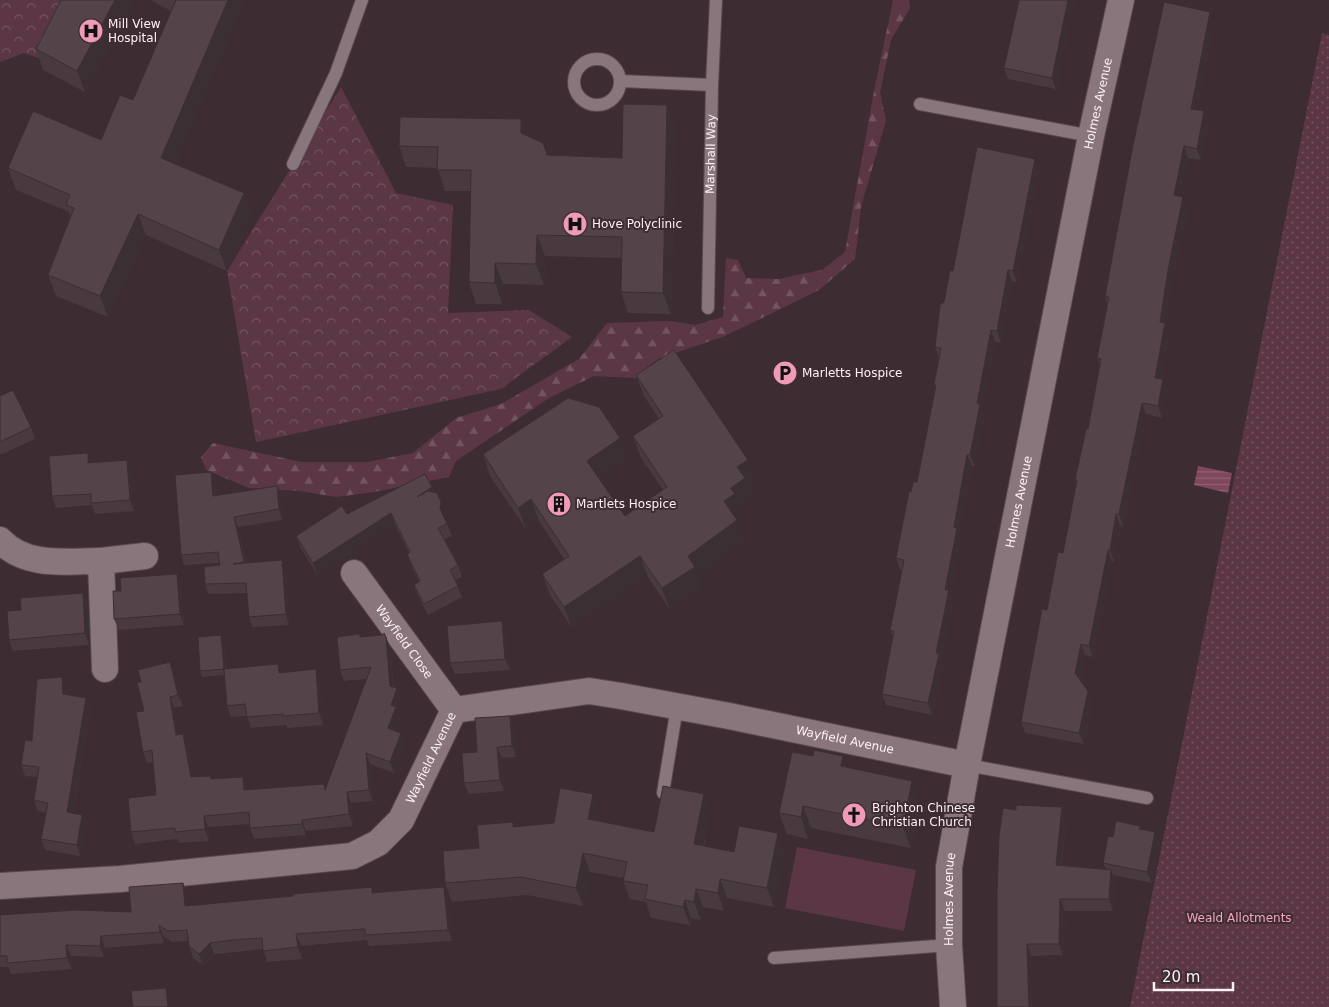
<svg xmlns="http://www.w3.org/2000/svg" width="1329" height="1007" viewBox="0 0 1329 1007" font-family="'DejaVu Sans',sans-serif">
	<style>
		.grass { fill: #5b3644 }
		.forest { fill: url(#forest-firs) }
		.park { fill: url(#park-crowns) }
		.garden { fill: url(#garden-dots) }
		.water { fill: url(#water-rules) }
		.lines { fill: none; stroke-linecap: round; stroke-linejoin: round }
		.service-casing { stroke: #574a4f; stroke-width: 14 }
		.minor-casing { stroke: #574a4f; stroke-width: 28 }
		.service { stroke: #88767c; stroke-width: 12 }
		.minor { stroke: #88767c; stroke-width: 26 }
		.wall { fill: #483a3f }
		.shaded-wall { fill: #3b2f33 }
		.building { fill: #544349; stroke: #3b2f33 }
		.labels { text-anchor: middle; stroke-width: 4; stroke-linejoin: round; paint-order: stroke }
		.poi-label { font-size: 12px; fill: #fcf1f5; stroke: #3d2d32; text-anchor: start }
		.street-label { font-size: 12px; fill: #fcf1f5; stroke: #3d2d32 }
		.park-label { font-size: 12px; fill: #faa3c2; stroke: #3d2d32 }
	</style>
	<defs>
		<pattern id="forest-firs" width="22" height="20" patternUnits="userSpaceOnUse" patternTransform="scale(1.25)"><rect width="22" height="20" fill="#5b3644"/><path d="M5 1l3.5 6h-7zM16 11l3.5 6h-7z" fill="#735460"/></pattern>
		<pattern id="park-crowns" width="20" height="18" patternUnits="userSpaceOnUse" patternTransform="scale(1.25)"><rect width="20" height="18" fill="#5b3644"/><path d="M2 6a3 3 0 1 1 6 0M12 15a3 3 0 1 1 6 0" fill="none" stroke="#735460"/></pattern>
		<pattern id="garden-dots" width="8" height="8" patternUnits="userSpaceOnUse" patternTransform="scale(1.25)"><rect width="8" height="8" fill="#5b3644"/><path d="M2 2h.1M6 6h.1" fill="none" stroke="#735460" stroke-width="1.8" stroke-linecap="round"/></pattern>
		<pattern id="water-rules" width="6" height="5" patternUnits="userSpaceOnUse" patternTransform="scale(1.25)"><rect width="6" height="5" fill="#7e475b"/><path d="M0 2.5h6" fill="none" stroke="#916273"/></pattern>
	</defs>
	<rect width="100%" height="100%" fill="#3d2d32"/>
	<polygon class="grass" points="797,847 916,870 904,931 785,908"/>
	<polygon class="forest" points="893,0 909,0 910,8 891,40 880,93 886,120 861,207 855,259 819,290 725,336 658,359 636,378 594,376 549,398 456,461 449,477 374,492 336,497 300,491 249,488 206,470 201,457 213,443 302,462 367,462 413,453 456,418 501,404 579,359 607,323 670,321 695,325 723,317 726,258 738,260 746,278 778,279 822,270 845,252 874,91"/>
	<g class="park">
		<polygon points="0,0 80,0 48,61 24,53 0,62"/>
		<polygon points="341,87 396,193 453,205 448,313 529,310 572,337 501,389 256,442 227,271"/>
	</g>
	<polygon class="garden" points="1322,33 1329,35 1329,1007 1130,1007"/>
	<polygon class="water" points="1198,466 1232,473 1228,493 1194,485"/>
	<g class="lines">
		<defs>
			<g id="service">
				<circle cx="597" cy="82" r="23"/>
				<polyline points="621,81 712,85"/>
				<polyline points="920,104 1091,136"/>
				<polyline points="293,164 336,73 362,0"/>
				<path id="s1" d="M708 308 712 85 716 0"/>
				<polyline points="967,765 1147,798"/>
				<polyline points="663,793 677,707"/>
				<polyline points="774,958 949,945"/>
			</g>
			<g id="minor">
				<path d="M0 540C26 568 67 561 101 561L105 669"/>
				<polyline points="101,561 145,556"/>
				<path id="s2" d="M354 573 454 710"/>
				<path id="s3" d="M0 886 120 879 352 856 378 843 401 820 454 710 589 691 621 696 729 716 967 765"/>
				<path id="s4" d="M953 1007 949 945V867L967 765 1091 136 1121 0"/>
			</g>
		</defs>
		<use href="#service" class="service-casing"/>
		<use href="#minor" class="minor-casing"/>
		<use href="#service" class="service"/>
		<use href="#minor" class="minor"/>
	</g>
	<g class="wall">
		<polygon points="61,0 134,0 85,92 43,70 36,49"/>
		<polygon points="150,0 245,0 175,164 244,193 252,214 227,271 146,235 108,317 56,296 48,275 70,217 69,212 16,190 8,168 101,140 133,100 171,11"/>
		<polygon points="1019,0 1074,0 1056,89 1008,79 1004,68"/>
		<polygon points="1214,23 1197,110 1204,111 1208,123 1201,160 1188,158 1180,196 1188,208 1172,281 1165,323 1169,334 1161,379 1167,391 1162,418 1146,414 1123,526 1120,525 1114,562 1112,561 1093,657 1085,655 1080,680 1088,691 1092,702 1084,744 1025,733 1021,722 1047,610 1063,553 1076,484 1075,480 1088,429 1100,365 1097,358 1107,304 1105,296"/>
		<polygon points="667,105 675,127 671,314 628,313 621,292 621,258 545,256 544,285 503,284 502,304 476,304 469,282 471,191 445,191 438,168 406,167 399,146 521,119 527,136 543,143 548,155 622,158"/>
		<polygon points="1039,170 1017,282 1012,281 1001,343 995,342 982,410 984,415 979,442 975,466 972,466 959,533 961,539 951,595 953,602 941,660 943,665 932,715 886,705 882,694 893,637 890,631 902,570 900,570 896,558 911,492 917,482 936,389 934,384 939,358 935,347 944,302 953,271"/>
		<polygon points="636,375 756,481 748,486 753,499 740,508 742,515 736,519 745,541 698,575 702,588 670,610 648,577 572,628 550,595 542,574 564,559 539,521 526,529 490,476 483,454 620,438 627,460 599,479 625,516 663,490 641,458 633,436 659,419 644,396"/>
		<polygon points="0,396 31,427 35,439 0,455"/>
		<polygon points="91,462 131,471 134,511 95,514 92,505 56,508 52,496"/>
		<polygon points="211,472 215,482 216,496 281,496 282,520 238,527 246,563 286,570 289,625 252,627 249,617 247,593 208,594 205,584 220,565 220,563 184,565 181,555"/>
		<polygon points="432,487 445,514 444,517 452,536 444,539 458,565 462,577 455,580 462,597 428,615 418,596 414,585 419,582 411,565 407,554 409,553 395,525 317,574 300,547 296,536"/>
		<polygon points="181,585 184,625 119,630 114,619"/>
		<polygon points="83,593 88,605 89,645 13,651 9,640 21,610"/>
		<polygon points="502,621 506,632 510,670 455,674 450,663"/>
		<polygon points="221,635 224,641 226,669 282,673 320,680 323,725 287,728 286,725 251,728 247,716 231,717 227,706 224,675 202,677 200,671"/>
		<polygon points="361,637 386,637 390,648 394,687 401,700 397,711 400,718 395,731 405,744 394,773 370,764 373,801 351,803 353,826 306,831 306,835 254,839 250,828 250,824 208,827 209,841 179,843 178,839 135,844 131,832 156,795 153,762 147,763 143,752 144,711 141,682 170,662 174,673 183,706 174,708 178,734 183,734 187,745 193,777 212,779 247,788 247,790 326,788 366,679 344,681 340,670"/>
		<polygon points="62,677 66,687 67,695 86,698 90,709 73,813 82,815 86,826 80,856 45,850 41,839 46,813 38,811 34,800 38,777 25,776 21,765"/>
		<polygon points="510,716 514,728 516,757 502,758 504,791 469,794 464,783 477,752"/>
		<polygon points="847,767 920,802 911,848 811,828 808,839 787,834 779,813"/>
		<polygon points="599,812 598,821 654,832 710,812 704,846 734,852 784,851 774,907 727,898 724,911 703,907 701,920 691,918 690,925 651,918 646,902 630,899 623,881 624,878 590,872 583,906 527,895 452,902 445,883 479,848 515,827 554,823"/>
		<polygon points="1066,819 1062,865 1106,869 1103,863 1113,837 1140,826 1141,830 1155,832 1159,844 1152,883 1113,875 1115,881 1113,911 1065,911 1063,955 1031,956 997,1007"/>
		<polygon points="183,883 187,894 188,906 444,887 448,898 452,941 369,946 367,940 301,946 302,959 267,962 263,949 237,952 214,954 203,965 193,958 189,946 188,941 172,942 163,936 164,943 105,948 104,957 71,956 72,969 11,974 9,967 0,967 0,915 131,912"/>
	</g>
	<g class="shaded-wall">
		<polygon points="115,0 134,0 85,92 77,71"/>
		<polygon points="228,0 245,0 169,179 161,158"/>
		<polygon points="1068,0 1074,0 1056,89 1052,78"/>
		<polygon points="1210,12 1214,23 1195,120 1191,109"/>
		<polygon points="667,105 675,127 671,314 663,293"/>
		<polygon points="1204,111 1208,123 1201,160 1197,149"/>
		<polygon points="521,119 529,140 521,133"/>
		<polygon points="1184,146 1188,158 1179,207 1174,195"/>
		<polygon points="1035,159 1039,170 1017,282 1013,271"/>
		<polygon points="244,193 252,214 227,271 219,250"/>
		<polygon points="1183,197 1188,208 1172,281 1165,323 1169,334 1159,389 1155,378 1160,322 1168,270"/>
		<polygon points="138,214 146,235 108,317 100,296"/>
		<polygon points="537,235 545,256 544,285 536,264"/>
		<polygon points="495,263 503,284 502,304 495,283"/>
		<polygon points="1008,270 1012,281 1001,343 997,331"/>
		<polygon points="991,330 995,342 982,410 984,415 975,466 970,455 977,403"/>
		<polygon points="1163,379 1167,391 1162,418 1158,406"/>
		<polygon points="1142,403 1146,414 1123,526 1119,514"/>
		<polygon points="620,438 627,460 595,482 587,461"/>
		<polygon points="967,455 972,466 959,533 961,539 951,595 953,602 941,660 943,665 932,715 928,703 954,527"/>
		<polygon points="127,460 131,471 134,511 130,500"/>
		<polygon points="748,460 756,481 748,486 753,499 740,508 742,515 731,522 724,501 737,467"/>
		<polygon points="211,472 215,482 216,506 213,496"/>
		<polygon points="277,486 281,496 282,520 279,509"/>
		<polygon points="432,487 436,498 417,497"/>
		<polygon points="531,499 539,521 526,529 518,508"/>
		<polygon points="441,502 445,514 444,519 440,508"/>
		<polygon points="391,513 395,525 317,574 313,563"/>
		<polygon points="1116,514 1120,525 1114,562 1110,550"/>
		<polygon points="234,517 238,527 247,572 244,562"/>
		<polygon points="737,520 745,541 698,575 702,588 670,610 662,588 688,556"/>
		<polygon points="1108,550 1112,561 1093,657 1089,646"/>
		<polygon points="640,556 648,577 572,628 564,607"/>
		<polygon points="282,560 286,570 289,625 286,614"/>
		<polygon points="177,574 181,585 184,625 180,614"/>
		<polygon points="83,593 88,605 89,645 85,633"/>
		<polygon points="502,621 506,632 510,670 505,659"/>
		<polygon points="221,635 224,641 226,675 224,669"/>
		<polygon points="386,637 390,648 394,696 397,688 401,700 397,711 400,718 392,740 388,728 390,686"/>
		<polygon points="1081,644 1085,655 1079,684 1075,673"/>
		<polygon points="170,662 174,673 183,706 178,695"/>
		<polygon points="316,669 320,680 323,725 319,713"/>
		<polygon points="62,677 66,687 67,705 63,694"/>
		<polygon points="1088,691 1092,702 1084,744 1079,733"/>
		<polygon points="170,697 174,708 180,746 176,735"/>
		<polygon points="86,698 90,709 71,823 67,812"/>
		<polygon points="510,716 514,728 516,757 512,746"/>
		<polygon points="401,733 405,744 394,773 390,762"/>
		<polygon points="183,734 187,745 195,788 191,777"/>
		<polygon points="497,747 502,758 504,791 500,780"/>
		<polygon points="366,753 370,764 373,801 369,790"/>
		<polygon points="843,756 851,778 841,766"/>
		<polygon points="243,777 247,788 248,801 244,790"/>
		<polygon points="912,781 920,802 911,848 903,827"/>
		<polygon points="347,792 351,803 353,826 349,814"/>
		<polygon points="593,794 599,812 595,838 588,819"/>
		<polygon points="704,794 710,812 700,863 694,844"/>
		<polygon points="803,806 811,828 808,839 801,817"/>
		<polygon points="1062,807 1066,819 1060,876 1056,865"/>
		<polygon points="82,815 86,826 80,856 77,845"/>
		<polygon points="204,816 208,827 209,841 205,829"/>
		<polygon points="302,820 306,831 306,835 302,824"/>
		<polygon points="1155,832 1159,844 1152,883 1147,872"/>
		<polygon points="778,833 784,851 774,907 767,888"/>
		<polygon points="583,853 590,872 583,906 576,888"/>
		<polygon points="1111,870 1115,881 1113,911 1109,899"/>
		<polygon points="720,879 727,898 724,911 718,893"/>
		<polygon points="183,883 187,894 189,917 185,906"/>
		<polygon points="444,887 448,898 452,941 448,930"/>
		<polygon points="696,889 703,907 701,920 694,902"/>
		<polygon points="1060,899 1065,911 1063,955 1059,944"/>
		<polygon points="685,900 691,918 690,925 683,907"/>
		<polygon points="159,925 163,936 164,943 160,932"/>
		<polygon points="296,934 301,946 302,959 298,947"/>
		<polygon points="101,936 105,948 104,957 100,946"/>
		<polygon points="210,943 214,954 203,965 199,954"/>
		<polygon points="1027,944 1031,956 1033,1007 1029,1007"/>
		<polygon points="66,945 71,956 72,969 67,958"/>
		<polygon points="166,988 170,999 171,1007 168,1007"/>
	</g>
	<g class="building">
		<polygon points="61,0 115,0 77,71 36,49"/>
		<polygon points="176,0 228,0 161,158 244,193 219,250 138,214 100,296 48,275 74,208 66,205 70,195 8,168 33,111 101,140 120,95 133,100"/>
		<polygon points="1019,0 1068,0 1052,78 1004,68"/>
		<polygon points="1164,2 1210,12 1191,109 1204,111 1197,149 1184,146 1174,195 1183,197 1168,270 1160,322 1165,323 1155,378 1163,379 1158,406 1142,403 1119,514 1116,514 1110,550 1108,550 1089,646 1081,644 1075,673 1088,691 1079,733 1021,722 1042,609 1047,610 1058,552 1063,553 1077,480 1075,480 1086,429 1088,429 1101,359 1097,358 1109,297 1105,296 1133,145"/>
		<polygon points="623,104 667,105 663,293 621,292 622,237 537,235 536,264 495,263 495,283 469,282 471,170 437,170 438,147 399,146 400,117 521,119 521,133 543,143 547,155 622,158"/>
		<polygon points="977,147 1035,159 1013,271 1008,270 997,331 991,330 977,403 980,404 975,430 970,455 967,455 954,527 957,528 945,590 949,590 936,653 939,654 928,703 882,694 894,631 890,631 904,560 896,558 909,491 911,492 913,482 917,482 936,385 934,384 941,348 935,347 940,305 944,302 950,270 953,271"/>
		<polygon points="674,350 748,460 737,467 745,478 731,488 735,494 724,501 737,520 688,556 695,567 662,588 640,556 564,607 542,574 569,556 531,499 518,508 483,454 568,398 599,407 620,438 587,461 625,516 667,487 633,436 663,416 636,375"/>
		<polygon points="13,390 31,427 0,442 0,396"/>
		<polygon points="88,453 88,463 127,460 130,500 91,503 91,494 52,496 49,456"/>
		<polygon points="211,472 213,496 277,486 279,509 234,517 244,562 233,564 282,560 286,614 249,617 246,583 205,584 204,567 220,565 218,552 181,555 175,475"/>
		<polygon points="425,474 432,487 417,497 428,491 437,493 441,502 440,508 447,524 438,528 458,565 450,570 458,586 424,604 414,585 420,581 407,554 410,552 391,513 313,563 296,536 342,506 347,514"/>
		<polygon points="177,574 180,614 114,619 113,591 121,591 120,578"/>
		<polygon points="83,593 85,633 9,640 7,611 21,610 20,598"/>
		<polygon points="502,621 505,659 450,663 447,626"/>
		<polygon points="384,633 386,637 390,686 397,688 391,705 396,707 388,728 401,733 390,762 366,753 369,790 347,792 349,814 302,820 302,824 250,828 249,812 204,816 205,829 175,832 175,828 131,832 128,798 156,795 152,750 143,752 136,712 144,711 137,683 141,682 138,670 170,662 178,695 170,697 176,735 183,734 191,777 210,776 211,779 243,777 244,790 324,784 325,790 371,667 340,670 337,637 360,634 360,637 383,635"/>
		<polygon points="221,635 224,669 200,671 198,637"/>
		<polygon points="278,664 279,673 316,669 319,713 283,716 283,714 247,717 245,704 227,706 224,669"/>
		<polygon points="62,677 63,694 86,698 67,812 82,815 77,845 41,839 48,803 34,800 39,767 21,765 25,740 32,741 37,679"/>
		<polygon points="510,716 512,746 497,747 500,780 464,783 462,753 477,752 475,718"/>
		<polygon points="814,750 843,756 841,766 912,781 903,827 803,806 801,817 779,813 792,752 813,756"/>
		<polygon points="663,786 704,794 694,844 734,852 739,826 778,833 767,888 720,879 718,893 696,889 694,902 685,900 683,907 645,899 648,885 623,881 627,862 583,853 576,888 521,877 445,883 443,851 479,848 477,825 513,822 513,827 554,823 560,788 593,794 588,819 654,832"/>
		<polygon points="1016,805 1062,807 1056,865 1111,870 1109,899 1060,899 1059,944 1027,944 1029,1007 997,1007 997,894 999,835 1003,808 1016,810"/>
		<polygon points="1116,821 1140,826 1139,829 1155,832 1147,872 1103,863 1108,836 1113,837"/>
		<polygon points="183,883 185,906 293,896 293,894 372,887 372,893 444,887 448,930 365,935 365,929 296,934 298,947 263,951 262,938 233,940 210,943 199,954 189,946 187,930 168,931 159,925 160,932 101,936 100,946 66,945 67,958 7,963 7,956 0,956 0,915 77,910 131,912 129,887"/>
		<polygon points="166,988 168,1007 133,1007 131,991"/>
	</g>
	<defs>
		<symbol id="hospital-disc" viewBox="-11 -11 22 22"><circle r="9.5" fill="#ef9ab8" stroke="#3d2d32"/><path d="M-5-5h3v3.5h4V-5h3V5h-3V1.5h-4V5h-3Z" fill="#111"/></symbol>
		<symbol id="parking-disc" viewBox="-11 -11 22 22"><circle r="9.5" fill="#ef9ab8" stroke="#3d2d32"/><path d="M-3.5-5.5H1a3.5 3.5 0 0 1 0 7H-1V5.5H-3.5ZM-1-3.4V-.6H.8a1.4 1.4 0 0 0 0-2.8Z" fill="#111"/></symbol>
		<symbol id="building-disc" viewBox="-11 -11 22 22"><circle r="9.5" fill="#ef9ab8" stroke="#3d2d32"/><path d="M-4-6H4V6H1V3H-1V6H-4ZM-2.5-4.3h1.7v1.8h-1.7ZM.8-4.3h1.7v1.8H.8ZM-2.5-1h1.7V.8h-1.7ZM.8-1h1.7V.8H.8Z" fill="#111"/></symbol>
		<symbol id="church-disc" viewBox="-11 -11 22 22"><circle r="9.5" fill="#ef9ab8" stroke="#3d2d32"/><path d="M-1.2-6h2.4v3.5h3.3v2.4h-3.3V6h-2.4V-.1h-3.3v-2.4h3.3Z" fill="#111"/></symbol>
	</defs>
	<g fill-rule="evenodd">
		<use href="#hospital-disc" x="77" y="17" width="28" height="28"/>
		<use href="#hospital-disc" x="561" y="210" width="28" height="28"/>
		<use href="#parking-disc" x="771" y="359" width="28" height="28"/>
		<use href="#building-disc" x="545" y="490" width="28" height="28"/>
		<use href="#church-disc" x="840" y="801" width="28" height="28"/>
	</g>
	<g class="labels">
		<g class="poi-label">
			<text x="108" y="28">Mill View<tspan x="108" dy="14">Hospital</tspan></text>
			<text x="592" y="228">Hove Polyclinic</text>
			<text x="802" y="377">Marletts Hospice</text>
			<text x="576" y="508">Martlets Hospice</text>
			<text x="872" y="812">Brighton Chinese<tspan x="872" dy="14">Christian Church</tspan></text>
		</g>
		<g class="street-label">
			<text dy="4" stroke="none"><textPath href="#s4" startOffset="918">Holmes Avenue</textPath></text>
			<text dy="4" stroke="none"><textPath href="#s1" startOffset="154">Marshall Way</textPath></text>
			<text dy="4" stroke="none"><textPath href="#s4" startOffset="512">Holmes Avenue</textPath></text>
			<text dy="4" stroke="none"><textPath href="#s2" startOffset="85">Wayfield Close</textPath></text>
			<text dy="4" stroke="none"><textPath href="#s3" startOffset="934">Wayfield Avenue</textPath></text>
			<text dy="4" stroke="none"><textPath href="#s3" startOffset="484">Wayfield Avenue</textPath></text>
			<text dy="4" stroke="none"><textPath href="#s4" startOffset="108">Holmes Avenue</textPath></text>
		</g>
		<g class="park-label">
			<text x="1239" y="922">Weald Allotments</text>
		</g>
	</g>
	<path d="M1154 982v8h79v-8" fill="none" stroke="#fcf1f5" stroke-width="2.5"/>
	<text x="1162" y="982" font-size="15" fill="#fcf1f5" stroke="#3d2d32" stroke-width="4" paint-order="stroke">20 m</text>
</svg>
